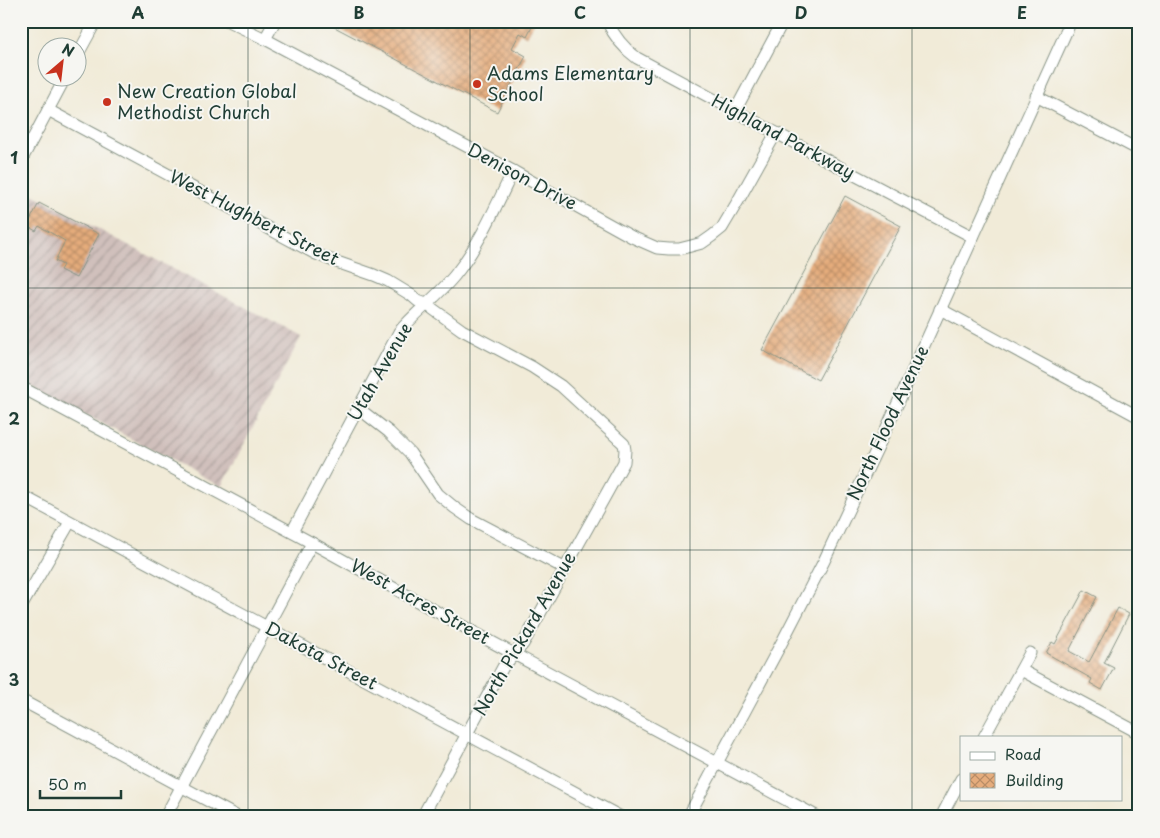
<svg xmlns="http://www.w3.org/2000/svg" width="1160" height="838" viewBox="0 0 1160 838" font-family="'Playpen Sans',sans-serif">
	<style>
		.industrial { fill: url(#industrial-furrows) }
		.building { fill: url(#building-cross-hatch) }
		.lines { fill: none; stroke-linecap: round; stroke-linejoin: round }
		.minor-casing { stroke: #889486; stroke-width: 13 }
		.minor { stroke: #fff; stroke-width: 11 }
		.grid { fill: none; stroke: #1f3d34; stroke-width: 1; stroke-opacity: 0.55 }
		.poi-dot { fill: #c8321e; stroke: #f6f6f2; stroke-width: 2 }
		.labels { text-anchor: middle; stroke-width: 4; stroke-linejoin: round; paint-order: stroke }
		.poi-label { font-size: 18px; fill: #1f3d34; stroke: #f6f6f2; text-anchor: start }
		.street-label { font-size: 18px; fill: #1f3d34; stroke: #f6f6f2 }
		.neatline { fill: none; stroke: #1f3d34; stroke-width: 2 }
		.grid-label { font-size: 16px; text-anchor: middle; font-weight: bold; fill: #1f3d34 }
	</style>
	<defs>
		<pattern id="industrial-furrows" width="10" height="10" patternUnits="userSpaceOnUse" patternTransform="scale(1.25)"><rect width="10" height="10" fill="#d0c0bc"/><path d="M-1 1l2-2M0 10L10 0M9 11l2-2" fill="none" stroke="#a89d9a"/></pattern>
		<pattern id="building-cross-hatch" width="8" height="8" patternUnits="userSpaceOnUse" patternTransform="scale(1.25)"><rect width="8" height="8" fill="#e5ac7c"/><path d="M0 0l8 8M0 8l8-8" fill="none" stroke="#b98d66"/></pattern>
	</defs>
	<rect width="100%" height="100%" fill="#f6f6f2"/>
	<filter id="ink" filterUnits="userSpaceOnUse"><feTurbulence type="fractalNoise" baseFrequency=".02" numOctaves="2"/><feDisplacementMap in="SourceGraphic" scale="10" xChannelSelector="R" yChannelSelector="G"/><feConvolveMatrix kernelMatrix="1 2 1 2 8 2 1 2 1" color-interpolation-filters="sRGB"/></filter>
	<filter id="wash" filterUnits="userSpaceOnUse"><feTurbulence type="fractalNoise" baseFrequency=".0096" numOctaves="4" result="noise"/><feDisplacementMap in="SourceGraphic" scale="20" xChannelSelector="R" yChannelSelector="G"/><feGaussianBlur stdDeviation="1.12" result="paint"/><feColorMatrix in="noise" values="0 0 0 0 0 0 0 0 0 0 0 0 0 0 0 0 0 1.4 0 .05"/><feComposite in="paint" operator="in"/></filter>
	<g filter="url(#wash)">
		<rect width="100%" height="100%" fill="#f1ebd8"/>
		<polygon class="industrial" points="21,188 301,337 221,487 21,380"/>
		<g id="blocks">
			<g class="building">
				<polygon points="323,21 535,21 527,37 520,33 512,48 526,56 497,112"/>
				<polygon points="845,196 901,226 818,380 762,350"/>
				<polygon points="39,203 99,234 76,278 60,270 63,265 55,261 65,241 39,226 36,231 27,226"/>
				<polygon points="1084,590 1097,597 1069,651 1089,662 1118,608 1129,614 1104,663 1114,668 1102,690 1090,683 1092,679 1046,653 1052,642 1055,644"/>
			</g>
		</g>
	</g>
	<g filter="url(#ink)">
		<use href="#blocks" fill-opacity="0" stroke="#889486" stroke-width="1"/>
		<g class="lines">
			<defs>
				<g id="minor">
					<polyline points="228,21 265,39 513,171 632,237 657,248 669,249 679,249 691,246 702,243 712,236 722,228 738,201 776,133"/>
					<path d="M607 21C614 36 623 48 637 58L847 171 973 237"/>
					<polyline points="265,39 275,21"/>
					<polyline points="78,54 96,21"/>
					<polyline points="1036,96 1139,150"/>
					<polyline points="48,110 316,254 331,260 374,275 388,281 411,295 418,301 426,304 462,330 532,367 561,386 624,444 625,450 624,462 523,644 503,667 422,817"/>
					<polyline points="735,111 783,21"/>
					<polyline points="21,161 65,78"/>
					<polyline points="940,309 1139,417"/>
					<polyline points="21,387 312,543 488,640 818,817"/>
					<polyline points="358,408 389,432 410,453 438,494 455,508 471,519 564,568"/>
					<polyline points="21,495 621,817"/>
					<path d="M292 532 399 332C416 312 438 296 455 275 480 244 496 206 513 171"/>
					<polyline points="21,607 70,522"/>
					<polyline points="1021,670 1139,733"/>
					<polyline points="21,700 238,817"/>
					<polyline points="984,737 1030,653"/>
					<polyline points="165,817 312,543"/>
					<polyline points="688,817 782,642 824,561 883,436 1071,21"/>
					<polyline points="941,817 961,779"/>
				</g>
			</defs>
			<use href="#minor" class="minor-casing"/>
			<use href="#minor" class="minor"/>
		</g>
	</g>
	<path class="grid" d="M248 21V817M470 21V817M690 21V817M912 21V817M21 288H1139M21 550H1139"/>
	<g class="poi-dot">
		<circle cx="477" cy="84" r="5"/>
		<circle cx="107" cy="102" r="5"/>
	</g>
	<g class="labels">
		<g class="poi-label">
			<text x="487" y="80">Adams Elementary<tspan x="487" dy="21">School</tspan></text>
			<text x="117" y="98">New Creation Global<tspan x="117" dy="21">Methodist Church</tspan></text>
		</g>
		<g class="street-label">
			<text transform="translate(783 137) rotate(28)" y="6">Highland Parkway</text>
			<text transform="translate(522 177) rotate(28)" y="6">Denison Drive</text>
			<text transform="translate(254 218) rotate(27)" y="6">West Hughbert Street</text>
			<text transform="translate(380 372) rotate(-60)" y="6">Utah Avenue</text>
			<text transform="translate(888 423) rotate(-65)" y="6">North Flood Avenue</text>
			<text transform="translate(420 602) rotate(29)" y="6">West Acres Street</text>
			<text transform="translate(525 634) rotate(-60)" y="6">North Pickard Avenue</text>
			<text transform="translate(321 656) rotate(28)" y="6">Dakota Street</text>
		</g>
	</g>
	<rect width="1160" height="838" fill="none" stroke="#f6f6f2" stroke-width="55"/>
	<rect x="960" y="736" width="162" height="65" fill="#f6f6f2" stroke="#a0aca6"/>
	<rect x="970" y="752" width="25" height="8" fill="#ffffff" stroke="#a0aca6"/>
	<text x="1005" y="760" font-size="15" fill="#1f3d34">Road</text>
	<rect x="970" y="773" width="25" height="15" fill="url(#building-cross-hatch)" stroke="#a0aca6"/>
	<text x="1005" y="786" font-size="15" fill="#1f3d34">Building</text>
	<g transform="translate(62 62) rotate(28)"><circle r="24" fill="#f6f6f2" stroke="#a0aca6"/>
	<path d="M0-4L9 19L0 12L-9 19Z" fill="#c8321e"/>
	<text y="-8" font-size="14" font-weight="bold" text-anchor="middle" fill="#1f3d34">N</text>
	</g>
	<path d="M40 790v8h81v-8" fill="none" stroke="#1f3d34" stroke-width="2.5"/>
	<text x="48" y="790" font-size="15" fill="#1f3d34" stroke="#f6f6f2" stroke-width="4" paint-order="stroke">50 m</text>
	<rect x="28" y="28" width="1104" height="782" class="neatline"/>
	<g class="grid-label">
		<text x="138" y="19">A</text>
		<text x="359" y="19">B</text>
		<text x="580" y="19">C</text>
		<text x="801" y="19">D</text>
		<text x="1022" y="19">E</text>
		<text x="14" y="164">1</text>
		<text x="14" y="425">2</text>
		<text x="14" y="686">3</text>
	</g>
</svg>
